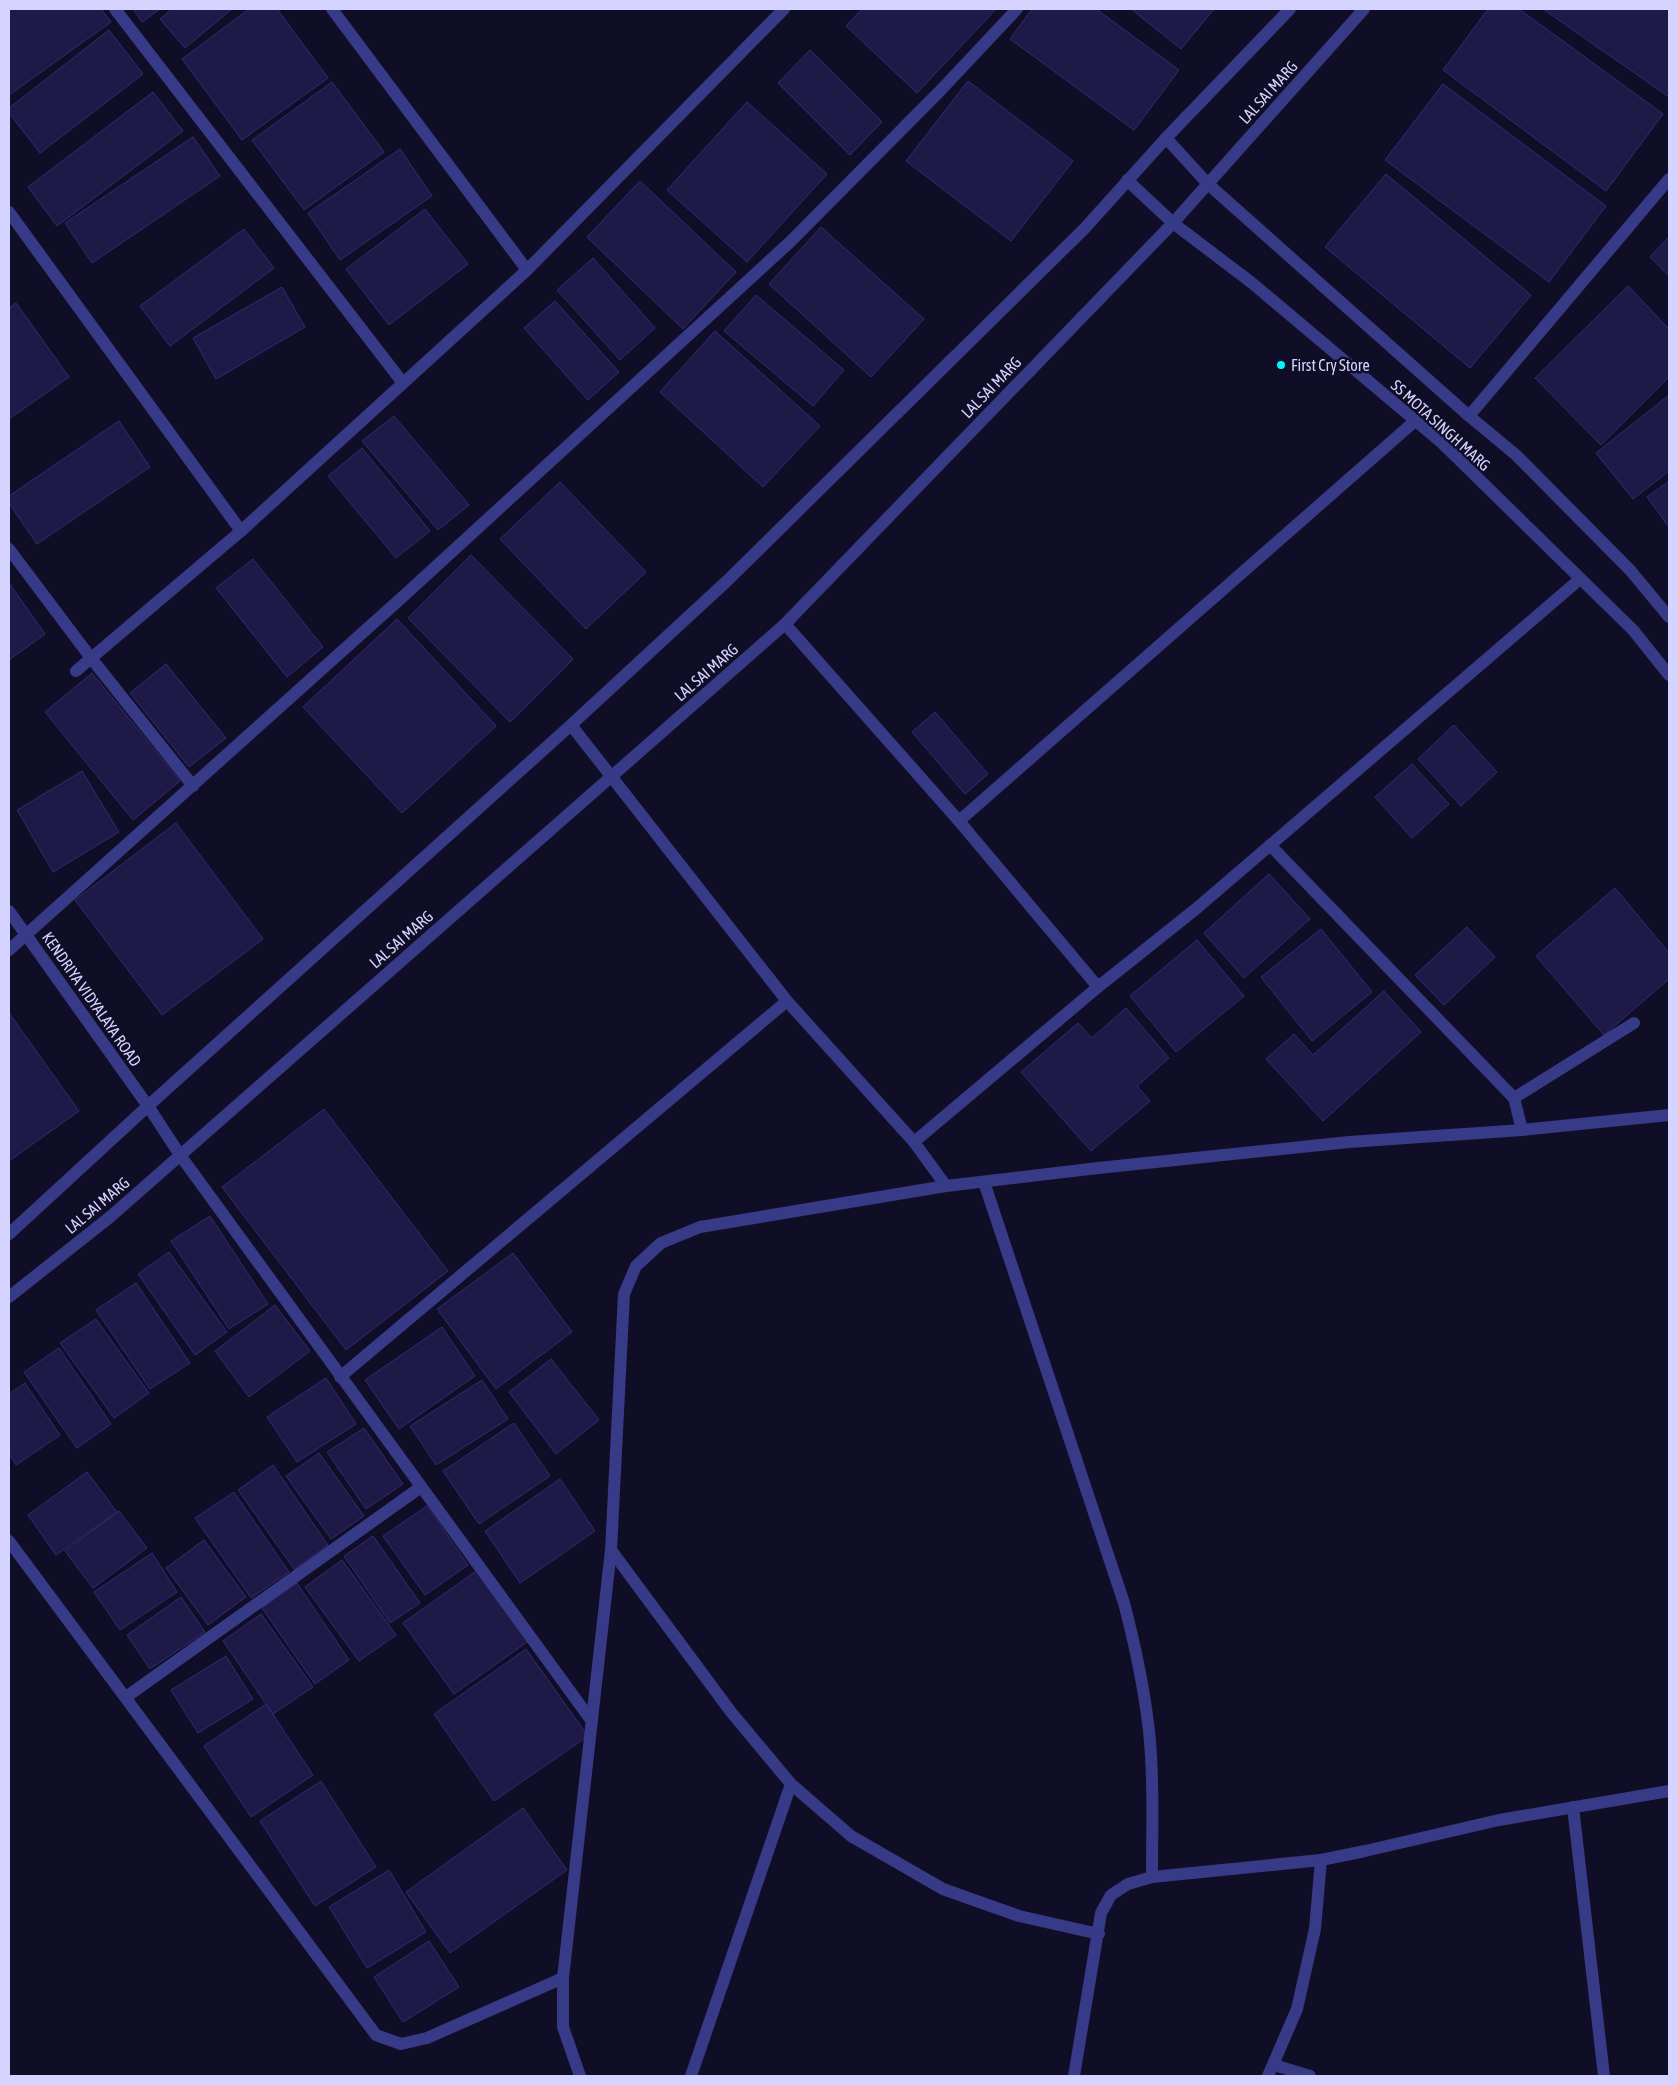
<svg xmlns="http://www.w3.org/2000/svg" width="1678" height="2085" viewBox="0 0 1678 2085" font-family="'Asap Condensed',sans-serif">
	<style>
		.building { fill: #1f1947; stroke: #342a74 }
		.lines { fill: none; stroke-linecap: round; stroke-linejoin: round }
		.minor { stroke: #373a86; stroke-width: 12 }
		.poi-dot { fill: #00f6fe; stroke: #100e26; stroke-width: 2 }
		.labels { text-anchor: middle; stroke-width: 5; stroke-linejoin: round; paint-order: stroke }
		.street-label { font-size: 16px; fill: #d5d3ff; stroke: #100e26 }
		.poi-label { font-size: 16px; fill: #d5d3ff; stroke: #100e26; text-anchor: start }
	</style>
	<rect width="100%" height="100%" fill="#100e26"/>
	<g class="building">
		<polygon points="9,9 101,9 111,22 9,95"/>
		<polygon points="133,9 160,9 142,22"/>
		<polygon points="172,9 232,9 185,48 160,19"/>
		<polygon points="249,9 277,9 328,78 242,140 182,59"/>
		<polygon points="862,9 996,9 917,93 846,26"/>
		<polygon points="1032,9 1096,9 1179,70 1134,130 1010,39"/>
		<polygon points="1131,9 1214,9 1181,49"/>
		<polygon points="1488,9 1519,9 1663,114 1606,191 1443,70"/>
		<polygon points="1543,9 1669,9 1669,97"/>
		<polygon points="109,30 143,74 40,153 9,113 9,108"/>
		<polygon points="810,50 882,122 850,155 778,83"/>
		<polygon points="968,81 1073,161 1011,241 906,161"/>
		<polygon points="332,82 384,152 304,210 252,140"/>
		<polygon points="1443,84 1606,206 1549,282 1385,160"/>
		<polygon points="153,92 183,131 57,226 28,187"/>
		<polygon points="747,102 827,174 747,262 667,190"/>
		<polygon points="193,137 220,176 92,263 65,223"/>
		<polygon points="400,149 432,196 340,260 308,213"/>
		<polygon points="1386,174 1531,295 1470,368 1325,247"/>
		<polygon points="640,181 736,272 683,329 587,237"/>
		<polygon points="425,209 468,264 389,325 346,269"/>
		<polygon points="821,227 924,319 871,377 769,284"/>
		<polygon points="244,229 274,268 170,346 140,306"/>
		<polygon points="1669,237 1669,276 1650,257"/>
		<polygon points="593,258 655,328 620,360 557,290"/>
		<polygon points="1628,286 1669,329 1669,377 1601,445 1535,378"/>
		<polygon points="282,287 305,327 216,379 193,338"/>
		<polygon points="756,295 844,370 813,406 724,331"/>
		<polygon points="555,301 619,372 588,400 524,328"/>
		<polygon points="16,303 69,377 9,419 9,308"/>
		<polygon points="715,331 820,426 763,487 660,392"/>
		<polygon points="1669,395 1669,471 1633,499 1596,453"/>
		<polygon points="394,416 469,505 438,530 362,441"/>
		<polygon points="119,421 150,467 37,544 9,503 9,496"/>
		<polygon points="362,448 430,531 396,558 328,476"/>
		<polygon points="1669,481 1669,527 1647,497"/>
		<polygon points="560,482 646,572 586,629 500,539"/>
		<polygon points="471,555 573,659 510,722 408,618"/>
		<polygon points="253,559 323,647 287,677 216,588"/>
		<polygon points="9,583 45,634 9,660"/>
		<polygon points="397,619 496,726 402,813 303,707"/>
		<polygon points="166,664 226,738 189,767 130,693"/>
		<polygon points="92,673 180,781 133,820 45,712"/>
		<polygon points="935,712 988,774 965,794 912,732"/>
		<polygon points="1454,725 1497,772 1461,806 1418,759"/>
		<polygon points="1412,764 1449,804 1412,838 1375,797"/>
		<polygon points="82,771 119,832 53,872 17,810"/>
		<polygon points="176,823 263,939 162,1015 75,900"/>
		<polygon points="1269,874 1310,919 1244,978 1204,933"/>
		<polygon points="1615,888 1669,953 1669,979 1604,1035 1536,956"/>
		<polygon points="1467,927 1495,957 1444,1005 1415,975"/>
		<polygon points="1321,929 1372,992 1312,1041 1261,977"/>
		<polygon points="1197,940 1244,996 1176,1052 1130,996"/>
		<polygon points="1384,991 1421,1032 1323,1121 1266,1059 1294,1034 1313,1055"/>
		<polygon points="1126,1008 1169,1058 1137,1086 1150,1101 1091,1151 1021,1072 1078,1023 1092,1038"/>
		<polygon points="9,1013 79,1111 9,1161"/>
		<polygon points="324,1109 448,1271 346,1350 222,1187"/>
		<polygon points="210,1216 268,1304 229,1329 171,1241"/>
		<polygon points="169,1252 227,1332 195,1355 138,1274"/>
		<polygon points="513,1253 572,1332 496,1389 437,1309"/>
		<polygon points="136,1283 190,1363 150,1389 96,1310"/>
		<polygon points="275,1305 310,1351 249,1397 215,1351"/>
		<polygon points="96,1319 149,1393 114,1418 60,1343"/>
		<polygon points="442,1327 475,1376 399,1429 365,1380"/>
		<polygon points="59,1348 111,1424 77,1448 24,1372"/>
		<polygon points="551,1359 599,1420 556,1454 509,1392"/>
		<polygon points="326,1378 356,1424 297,1462 267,1417"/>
		<polygon points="482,1380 508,1419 436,1465 410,1426"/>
		<polygon points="25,1383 60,1435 16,1465 9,1453 9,1394"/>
		<polygon points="514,1423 550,1476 479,1524 443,1471"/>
		<polygon points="364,1428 403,1484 366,1509 327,1452"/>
		<polygon points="319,1453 364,1516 331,1539 286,1476"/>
		<polygon points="273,1465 328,1545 294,1569 238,1490"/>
		<polygon points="87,1472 117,1512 56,1555 28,1515"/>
		<polygon points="560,1479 595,1531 520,1583 485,1531"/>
		<polygon points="234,1492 289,1572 251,1598 195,1518"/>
		<polygon points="427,1506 468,1565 425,1595 383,1536"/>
		<polygon points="119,1511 147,1548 93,1588 65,1551"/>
		<polygon points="373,1536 420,1603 390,1623 344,1556"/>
		<polygon points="204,1540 246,1597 208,1625 166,1568"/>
		<polygon points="152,1553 177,1592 120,1630 94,1592"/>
		<polygon points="342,1560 396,1635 359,1661 305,1587"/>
		<polygon points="479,1569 530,1640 454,1694 403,1623"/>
		<polygon points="297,1583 349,1660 315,1684 262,1608"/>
		<polygon points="181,1597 205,1632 150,1669 127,1635"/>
		<polygon points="261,1614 313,1687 273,1714 223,1641"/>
		<polygon points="526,1649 588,1736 494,1801 434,1714"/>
		<polygon points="226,1656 253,1699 198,1733 171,1690"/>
		<polygon points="266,1704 313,1775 251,1817 204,1746"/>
		<polygon points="321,1781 376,1867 315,1906 260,1821"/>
		<polygon points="523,1808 567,1870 450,1953 406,1892"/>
		<polygon points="389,1870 426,1932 367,1968 329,1907"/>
		<polygon points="429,1941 459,1987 403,2022 374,1977"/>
	</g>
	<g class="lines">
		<g class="minor">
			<polyline points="115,9 403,383"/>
			<polyline points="332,9 527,270"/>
			<polyline points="1166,138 1208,184 1469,416 1516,455 1630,570 1669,617"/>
			<polyline points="1127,180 1173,223 1252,283 1442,443 1633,630 1669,675"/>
			<polyline points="9,212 241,531 527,270 784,9"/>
			<polyline points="1469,416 1669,179"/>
			<polyline points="9,549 91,658 193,786"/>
			<polyline points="785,624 959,821 1098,987"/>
			<polyline points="76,671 241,531"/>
			<polyline points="571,725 787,1001 914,1142 946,1186"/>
			<polyline points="959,821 1415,421"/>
			<polyline points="1270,845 1514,1098 1634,1023"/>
			<polyline points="9,911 148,1106 180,1155 591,1720"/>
			<polyline points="9,950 408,592 790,242 939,92 1017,9"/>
			<polyline points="1514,1098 1522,1130"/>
			<polyline points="914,1142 1098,987 1197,908 1580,579"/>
			<path d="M984 1182 1124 1603C1135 1645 1144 1687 1149 1731 1154 1779 1152 1829 1152 1877"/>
			<polyline points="9,1234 148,1106 571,725 728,580 1085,228 1166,138 1290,9"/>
			<polyline points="9,1297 110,1217 785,624 1173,223 1364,9"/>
			<polyline points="340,1377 787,1001"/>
			<polyline points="9,1541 376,2035 401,2044 427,2038 563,1978"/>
			<polyline points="611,1550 731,1712 791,1784 851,1836 943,1889 1019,1916 1099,1934"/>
			<polyline points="126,1697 421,1487"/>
			<polyline points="1573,1807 1604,2076"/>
			<polyline points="1274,2065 1310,2076"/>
			<polyline points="580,2076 563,2027 563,1978 611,1550 624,1294 636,1266 661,1243 700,1227 946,1186 1098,1168 1349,1142 1522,1130 1669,1115"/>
			<polyline points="691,2076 791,1784"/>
			<polyline points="1074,2076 1101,1913 1111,1895 1128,1884 1152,1877 1321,1860"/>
			<polyline points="1268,2076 1297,2009 1315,1929 1321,1860 1365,1851 1499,1820 1669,1791"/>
		</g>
	</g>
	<circle class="poi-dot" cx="1281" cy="365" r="5"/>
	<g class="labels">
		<g class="street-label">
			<text transform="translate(1268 92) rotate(-48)" y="6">LAL SAI MARG</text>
			<text transform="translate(991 387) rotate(-46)" y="6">LAL SAI MARG</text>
			<text transform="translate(1441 425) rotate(42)" y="6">SS MOTA SINGH MARG</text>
			<text transform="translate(706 672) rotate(-41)" y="6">LAL SAI MARG</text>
			<text transform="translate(401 939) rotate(-41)" y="6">LAL SAI MARG</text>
			<text transform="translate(92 999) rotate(55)" y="6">KENDRIYA VIDYALAYA ROAD</text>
			<text transform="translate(97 1205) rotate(-40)" y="6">LAL SAI MARG</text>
		</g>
		<g class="poi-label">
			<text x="1291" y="371">First Cry Store</text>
		</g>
	</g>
	<rect width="1678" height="2085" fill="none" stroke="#d5d3ff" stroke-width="20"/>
</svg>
